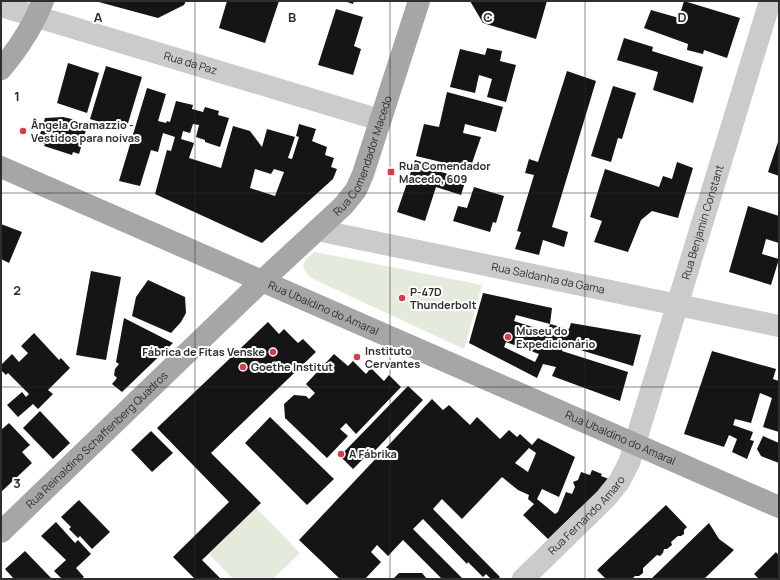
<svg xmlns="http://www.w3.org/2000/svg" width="780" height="580" viewBox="0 0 780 580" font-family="Manrope,sans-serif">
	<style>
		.green { fill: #e4eadc }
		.building { fill: #151515; fill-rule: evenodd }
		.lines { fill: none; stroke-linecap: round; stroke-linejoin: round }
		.minor { stroke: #cbcbcb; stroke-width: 22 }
		.major { stroke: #a6a6a6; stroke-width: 22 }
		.grid { fill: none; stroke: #2e2e2e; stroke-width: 1; stroke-opacity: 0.55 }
		.poi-dot { fill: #db3a48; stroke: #fff; stroke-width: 1.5 }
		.labels { text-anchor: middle; stroke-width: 4; stroke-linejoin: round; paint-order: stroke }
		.street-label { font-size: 11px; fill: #2e2e2e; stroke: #fff }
		.poi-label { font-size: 11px; font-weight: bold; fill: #2e2e2e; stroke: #fff; text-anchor: start }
		.grid-label { font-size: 13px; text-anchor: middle; font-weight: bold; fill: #2e2e2e; stroke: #fff; stroke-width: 4; stroke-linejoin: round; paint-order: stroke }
	</style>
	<rect width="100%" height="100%" fill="#fff"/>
	<g class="green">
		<path d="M315 252 482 285 464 349 313 279 309 276 303 267C305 259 309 256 315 252Z"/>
		<polygon points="256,508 300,553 273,579 233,579 209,554"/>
	</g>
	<g class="building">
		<polygon points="95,1 186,1 184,5 158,18"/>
		<polygon points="227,1 279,1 265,43 219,28"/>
		<polygon points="344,1 354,1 353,4"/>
		<polygon points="470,1 547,1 536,39 483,23"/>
		<polygon points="684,1 740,18 727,58 704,50 703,54 687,50 688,44 644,28 651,10 679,18"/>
		<polygon points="336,9 363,17 354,46 361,49 353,75 318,65"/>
		<polygon points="624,38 653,47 652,51 703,67 693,103 653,90 658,72 617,60"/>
		<polygon points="487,48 502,51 500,61 516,65 506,102 487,97 492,79 479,75 475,93 450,87 460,49 485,55"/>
		<polygon points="68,63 99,73 87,113 57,103"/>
		<polygon points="106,66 142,77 126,130 90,119"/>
		<polygon points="567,71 596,81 552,227 568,232 564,247 543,240 539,255 515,249 521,232 517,231 534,175 525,173 529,159 538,162"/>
		<polygon points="613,86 636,93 622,139 618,138 611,162 591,156"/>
		<path d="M147 88 166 94 158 121 166 123 167 121 170 122 176 101 193 105 192 109 203 112 205 107 219 111 218 115 229 118 220 147 205 142V140L196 137 199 125 193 124 190 133 183 131 181 139 194 143 189 158 221 168 233 126 250 131 262 147 267 129 295 137 288 158 292 159 299 137 296 136 299 124 316 129 312 141 327 147 325 155 334 158 331 167 337 169 333 179 262 243 155 194 167 150 171 151 175 137 163 133 158 152 151 150 140 186 119 181ZM255 169 271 174 274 169 284 172 275 196 250 188Z"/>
		<polygon points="447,92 503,107 496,132 465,124 463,133 481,137 470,169 416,156 424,124 439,127"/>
		<polygon points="63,117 72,119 86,130 79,154 73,152 72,155 44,146 45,144 38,141 45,118"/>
		<polygon points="779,139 779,176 768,172"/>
		<polygon points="415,160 442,169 441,172 466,179 461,195 436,187 425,221 397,212"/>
		<polygon points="677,162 693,168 678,218 652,211 641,220 628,252 594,242 602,221 590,217 605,169 659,187 663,176 672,179"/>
		<polygon points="474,187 504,196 496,223 493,222 490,232 453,221 458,206 467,208"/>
		<polygon points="748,206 779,216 779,243 766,239 762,254 779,259 771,285 729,272"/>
		<polygon points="1,224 22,232 9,263 1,259"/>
		<polygon points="91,271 121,277 106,360 76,355"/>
		<polygon points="148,280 185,297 186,313 181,322 171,333 132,316 136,297"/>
		<path d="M483 293 552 308 550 324 516 315 514 321 548 332 550 324 569 329 571 323 641 335 633 366 564 345 562 351 628 372 620 401 552 376 556 367 543 364 537 378 469 343ZM506 342 539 354 535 362 504 347Z"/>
		<polygon points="124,318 173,343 122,392 112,384 117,378 114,375 115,369 119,364 116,362"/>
		<polygon points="268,322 279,334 284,329 298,343 303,339 316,352 211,453 261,503 202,560 221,579 195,579 173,557 229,502 157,428"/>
		<polygon points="34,333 59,360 61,358 70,368 48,390 53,394 38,409 33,404 18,417 7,405 22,392 26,397 29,394 8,373 6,375 1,370 1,365 12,354 19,362 28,353 21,346"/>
		<polygon points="712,351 776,369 773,379 779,381 779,432 763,427 772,398 760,393 751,423 735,419 733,425 753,432 750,440 754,441 747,459 732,452 737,439 729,435 724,447 684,434"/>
		<polygon points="334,354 348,366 353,361 366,374 371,368 384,381 389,375 401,387 356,434 346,423 340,429 348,436 327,458 285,418 284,404 294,395 306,396 309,399 315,393 306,384"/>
		<polygon points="408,386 423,400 367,459 365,457 353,469 340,456"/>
		<path d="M432 399 443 410 449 405 470 425 477 417 500 439 509 430 517 437 520 434 532 445 538 438 575 457 559 497 542 489 537 499 555 514 558 512 566 492 572 494 575 487 573 482 578 480 581 472 590 475 592 470 602 474 601 476 614 481 578 510 548 539 523 515 534 504 528 499 529 495 518 490 502 477 462 519 442 499 433 509 500 577 498 579H491L486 574 483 577 468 562 467 564 423 519 413 529 463 579H442L403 540 388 556 377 545 371 552 381 562 365 579H340L299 540ZM529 448 536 453 528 472 515 463Z"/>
		<polygon points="40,411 70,443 53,459 23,428"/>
		<polygon points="270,417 334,479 307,505 245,443"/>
		<polygon points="9,423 30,445 22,452 32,463 1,492 1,430"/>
		<polygon points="151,431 173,453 152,472 131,450"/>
		<polygon points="763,436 779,443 779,463 761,456 757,449"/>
		<polygon points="79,500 110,532 92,549 80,536 78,538 69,529 71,527 61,517"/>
		<polygon points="666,505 687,527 684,530 684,534 681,536 678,536 671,542 672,545 667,549 664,549 663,553 660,556 657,555 643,568 643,573 639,576 635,576 632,579 606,579 597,570"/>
		<polygon points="56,522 75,543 78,540 91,554 76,568 84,577 81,579 62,579 54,571 66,560 41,536"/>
		<polygon points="709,523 719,539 734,550 704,579 651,579"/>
		<polygon points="25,551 52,579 14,579 5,569"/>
		<polygon points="776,552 779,556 779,579 759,579 754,574"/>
		<polygon points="399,573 422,573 427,579 393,579"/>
	</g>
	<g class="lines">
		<g class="minor">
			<path id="s1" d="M1 6 380 120"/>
			<path id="s2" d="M317 230 779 326"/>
			<path id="s3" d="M523 579 606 498 619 482 629 463 770 1"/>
		</g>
		<g class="major">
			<path d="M1 69C19 48 33 26 43 1"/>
			<path id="s4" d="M1 167 779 507"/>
			<path id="s5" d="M1 532 262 281 343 206 356 190 363 174 419 1"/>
		</g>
	</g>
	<path class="grid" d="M195 1V579M390 1V579M585 1V579M1 193H779M1 387H779"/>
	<g class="poi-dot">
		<circle cx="23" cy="131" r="4"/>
		<rect x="387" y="168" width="8" height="8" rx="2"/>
		<circle cx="402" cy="298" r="4"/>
		<circle cx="508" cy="337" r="4"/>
		<circle cx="273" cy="352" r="4"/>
		<circle cx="357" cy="357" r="4"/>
		<circle cx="243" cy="367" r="4"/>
		<circle cx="341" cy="454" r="4"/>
	</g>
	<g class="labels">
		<g class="street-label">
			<text dy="4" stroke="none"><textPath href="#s1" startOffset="198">Rua da Paz</textPath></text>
			<text dy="4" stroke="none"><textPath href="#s5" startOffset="527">Rua Comendador Macedo</textPath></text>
			<text dy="4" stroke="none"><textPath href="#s3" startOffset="410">Rua Benjamin Constant</textPath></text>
			<text dy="4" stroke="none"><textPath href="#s2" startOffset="236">Rua Saldanha da Gama</textPath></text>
			<text dy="4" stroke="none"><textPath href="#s4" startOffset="352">Rua Ubaldino do Amaral</textPath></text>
			<text dy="4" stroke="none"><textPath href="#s4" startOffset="676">Rua Ubaldino do Amaral</textPath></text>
			<text dy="4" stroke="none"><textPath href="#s5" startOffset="133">Rua Reinaldino Schaffenberg Quadros</textPath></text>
			<text dy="4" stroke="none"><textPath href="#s3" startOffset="90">Rua Fernando Amaro</textPath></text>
		</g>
		<g class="poi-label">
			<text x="31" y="129">Ângela Gramazzio -<tspan x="31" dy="13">Vestidos para noivas</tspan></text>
			<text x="399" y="170">Rua Comendador<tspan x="399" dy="13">Macedo, 609</tspan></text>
			<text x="410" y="296">P-47D<tspan x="410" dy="13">Thunderbolt</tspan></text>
			<text x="516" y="335">Museu do<tspan x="516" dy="13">Expedicionário</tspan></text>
			<text x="365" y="355">Instituto<tspan x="365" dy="13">Cervantes</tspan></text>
			<text x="265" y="356" text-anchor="end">Fábrica de Fitas Venske</text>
			<text x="251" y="371">Goethe Institut</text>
			<text x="349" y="458">A Fábrika</text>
		</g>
	</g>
	<g class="grid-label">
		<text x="98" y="22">A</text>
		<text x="292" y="22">B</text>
		<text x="488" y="22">C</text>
		<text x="682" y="22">D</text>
		<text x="17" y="101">1</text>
		<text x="17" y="295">2</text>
		<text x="17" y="488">3</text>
	</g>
	<rect width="780" height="580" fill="none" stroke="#2e2e2e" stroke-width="4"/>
</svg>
